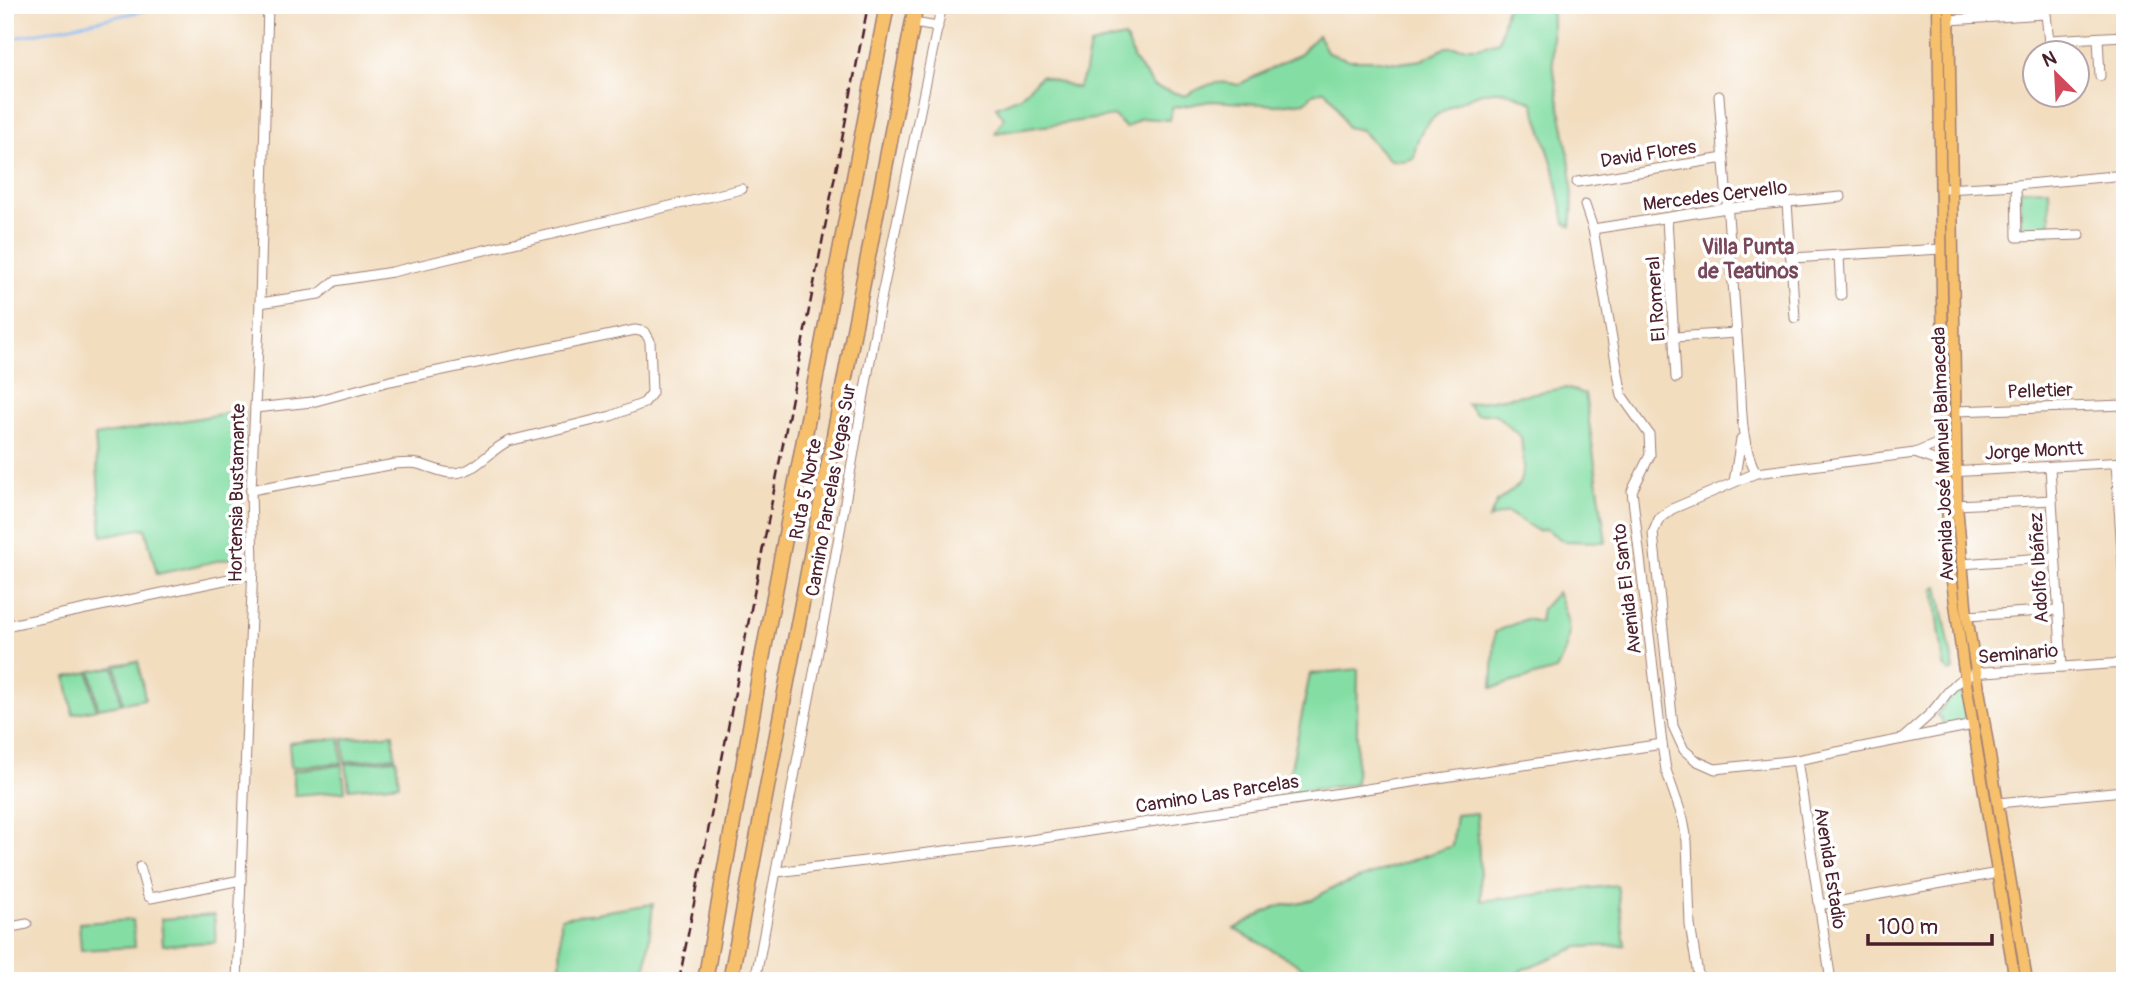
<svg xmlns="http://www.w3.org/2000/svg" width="2130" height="986" viewBox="0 0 2130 986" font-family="Pangolin,sans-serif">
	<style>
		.green { fill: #84dea4; stroke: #677e68; stroke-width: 2 }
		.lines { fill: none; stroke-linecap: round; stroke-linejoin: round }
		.stream { stroke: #83b8f2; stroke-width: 2.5 }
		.minor-casing { stroke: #9e7e75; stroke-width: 11 }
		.major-casing { stroke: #9e7e75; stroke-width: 13 }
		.highway-casing { stroke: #9e7e75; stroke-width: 17 }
		.minor { stroke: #fff; stroke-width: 9 }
		.major { stroke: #f7c06c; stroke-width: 10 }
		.highway { stroke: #f7c06c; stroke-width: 14 }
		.rail { stroke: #4a1f2b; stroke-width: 2.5; stroke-dasharray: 10 5; stroke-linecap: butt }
		.labels { text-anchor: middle; stroke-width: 7; stroke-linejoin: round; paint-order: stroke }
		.street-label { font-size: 19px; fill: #4a1f2b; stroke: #fff }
		.neighbourhood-label { font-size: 21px; font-weight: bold; fill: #784759; stroke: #fff }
	</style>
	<rect width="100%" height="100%" fill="#fff"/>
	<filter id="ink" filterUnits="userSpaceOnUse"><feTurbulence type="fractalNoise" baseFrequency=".0143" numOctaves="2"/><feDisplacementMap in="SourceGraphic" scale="14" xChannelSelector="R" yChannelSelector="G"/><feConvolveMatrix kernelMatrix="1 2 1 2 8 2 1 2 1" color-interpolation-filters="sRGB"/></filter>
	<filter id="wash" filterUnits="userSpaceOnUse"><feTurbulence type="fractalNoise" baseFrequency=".00686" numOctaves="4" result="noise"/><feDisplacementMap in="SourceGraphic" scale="28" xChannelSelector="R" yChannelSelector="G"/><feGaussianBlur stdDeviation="1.57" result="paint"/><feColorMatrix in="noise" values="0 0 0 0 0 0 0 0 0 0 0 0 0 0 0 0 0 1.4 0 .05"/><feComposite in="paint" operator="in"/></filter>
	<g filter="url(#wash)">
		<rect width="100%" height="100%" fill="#f2ddbf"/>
		<g class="green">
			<path d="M1507 5H1551C1553 27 1551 49 1554 70 1560 122 1578 175 1571 226L1565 223 1554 169 1533 103C1522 97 1510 91 1497 91 1480 90 1439 110 1428 123 1419 132 1415 147 1414 158L1404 161 1390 160 1361 130 1347 127C1340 115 1335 98 1324 90L1313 94 1305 102 1278 105 1211 101 1172 108 1170 120 1141 118 1126 128 1114 116 995 133 1004 118 996 107 1020 97 1041 76 1077 88 1084 76 1090 45 1124 37C1132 45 1130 55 1136 63 1142 72 1148 75 1153 86L1185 96C1204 86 1218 78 1238 85L1300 54 1318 35 1328 53 1350 60H1378L1399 63 1422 60 1446 47H1479L1499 41Z"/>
			<polygon points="2049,189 2050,233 2021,234 2020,190"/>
			<polygon points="1565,388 1585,394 1606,542 1563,541 1546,529 1538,531 1507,512 1489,519 1497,502 1519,485 1524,467 1521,437 1495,414 1476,414 1467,404"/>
			<polygon points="245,410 240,556 157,574 145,528 102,536 95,436"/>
			<polygon points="1938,586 1954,670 1950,672 1944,666 1934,588"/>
			<path d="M1557 592C1571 626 1574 637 1556 670L1492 688 1495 632 1526 619 1540 622 1542 609Z"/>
			<polygon points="138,661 145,699 123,703 116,665"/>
			<polygon points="114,667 121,704 98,708 91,671"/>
			<polygon points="1358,669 1356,784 1286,793 1310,674"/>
			<polygon points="89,672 96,709 73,714 66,677"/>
			<polygon points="1960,687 1968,723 1944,729 1941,718 1936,715"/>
			<polygon points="393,734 395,757 345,762 343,739"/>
			<polygon points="340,738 342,763 291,767 289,743"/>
			<polygon points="396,759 399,784 349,789 346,764"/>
			<polygon points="342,765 345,791 295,795 293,770"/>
			<polygon points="1477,813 1481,901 1617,885 1625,945 1578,947 1521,970 1515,981 1321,981 1289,959 1234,929 1275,907 1312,900 1330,889 1452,846 1456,815"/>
			<polygon points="653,904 646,968 606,972 604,981 560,981 561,918"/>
			<polygon points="214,915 216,942 163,945 161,919"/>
			<polygon points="133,920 135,947 81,950 79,923"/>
		</g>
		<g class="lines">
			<polyline class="stream" points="5,40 171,5"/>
		</g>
	</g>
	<g filter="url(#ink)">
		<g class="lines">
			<defs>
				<g id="minor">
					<polyline points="1949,20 2046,14 2050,52"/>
					<polyline points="913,23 938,27"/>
					<polyline points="2098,38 2100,76"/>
					<polyline points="2049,40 2125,36"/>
					<path d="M1719 96C1726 185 1732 275 1739 363 1743 402 1738 438 1756 473"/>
					<polyline points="1577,182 1724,158"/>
					<polyline points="2016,185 2017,237 2080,235"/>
					<polyline points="1945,189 2016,185 2125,175"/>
					<polyline points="1787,203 1795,318"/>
					<polyline points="1585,205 1593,229 1622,396 1649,434 1650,455 1632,491 1662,744 1666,770 1683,819 1687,841 1690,925 1699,981"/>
					<polyline points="1667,218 1676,378"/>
					<polyline points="1593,229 1727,208 1841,197"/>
					<polyline points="1839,255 1841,295"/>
					<polyline points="1792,258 1941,249"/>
					<polyline points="260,303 319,294 335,281 392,272 742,189"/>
					<polyline points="1675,337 1736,333"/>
					<polyline points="1956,411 2125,405"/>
					<polyline points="1944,441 1915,453 1756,473 1672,509 1659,519 1653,533 1673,726 1684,750 1697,761 1715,769 1797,760 1973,725"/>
					<polyline points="1915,453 1945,464"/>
					<polyline points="2116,463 2125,596"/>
					<polyline points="2050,467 2062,667"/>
					<polyline points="1950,472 2125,462"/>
					<polyline points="1734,482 1741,439"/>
					<path d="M251 490 395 464C403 464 411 462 418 464 437 468 447 478 467 470 483 463 493 448 509 441L611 416 644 403 652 393 650 341 645 332 635 330 390 381 312 402 255 408"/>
					<polyline points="1957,505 2052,500"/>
					<polyline points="1962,564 2054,557"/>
					<polyline points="1967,616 2058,610"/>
					<polyline points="5,626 253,574"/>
					<path d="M1902 739C1911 731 1922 722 1931 713 1950 692 1954 675 1985 672L2125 663"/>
					<polyline points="1797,760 1831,981"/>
					<polyline points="1998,803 2123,791"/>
					<polyline points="140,867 148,896 151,898 241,880"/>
					<polyline points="777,872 1024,841 1662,744"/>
					<polyline points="1819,905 1998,873"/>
					<polyline points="5,928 27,924"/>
					<polyline points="237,981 253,564 251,490 260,303 268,5"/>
					<polyline points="755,981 826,610 880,304 942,5"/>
				</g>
				<g id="major">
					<polyline points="1938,5 1944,441 1950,566 1963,664 2015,981"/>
					<polyline points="1949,5 1957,505 1967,616 2027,981"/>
				</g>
				<g id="highway">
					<polyline points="705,981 763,654 887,5"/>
					<polyline points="730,981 916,5"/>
				</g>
			</defs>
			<use href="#minor" class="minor-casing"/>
			<use href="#major" class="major-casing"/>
			<use href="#highway" class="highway-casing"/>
			<use href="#minor" class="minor"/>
			<use href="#major" class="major"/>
			<use href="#highway" class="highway"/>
			<polyline class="rail" points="679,981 868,5"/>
		</g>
	</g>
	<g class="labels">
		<g class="street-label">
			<text transform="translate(1648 153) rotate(-9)" y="7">David Flores</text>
			<text transform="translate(1715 195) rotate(-7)" y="7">Mercedes Cervello</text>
			<text transform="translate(1655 299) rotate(-94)" y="7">El Romeral</text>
			<text transform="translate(2040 390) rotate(-2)" y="7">Pelletier</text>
			<text transform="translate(2034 450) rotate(-3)" y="7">Jorge Montt</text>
			<text transform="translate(1942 454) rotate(-92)" y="7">Avenida José Manuel Balmaceda</text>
			<text transform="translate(805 489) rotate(-79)" y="7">Ruta 5 Norte</text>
			<text transform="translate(830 490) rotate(-80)" y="7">Camino Parcelas Vegas Sur</text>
			<text transform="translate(236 493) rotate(-89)" y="7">Hortensia Bustamante</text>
			<text transform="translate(2038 568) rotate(-93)" y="7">Adolfo Ibáñez</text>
			<text transform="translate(1626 589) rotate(-97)" y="7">Avenida El Santo</text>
			<text transform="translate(2018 653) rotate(-5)" y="7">Seminario</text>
			<text transform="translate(1217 793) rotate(-9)" y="7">Camino Las Parcelas</text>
			<text transform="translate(1831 868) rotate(81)" y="7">Avenida Estadio</text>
		</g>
		<g class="neighbourhood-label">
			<text x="1748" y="254">Villa Punta<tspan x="1748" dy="24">de Teatinos</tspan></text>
		</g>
	</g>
	<rect width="2130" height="986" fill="none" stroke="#fff" stroke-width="28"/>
	<g transform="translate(2056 74) rotate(336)"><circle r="33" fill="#ffffff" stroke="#b7a5aa" stroke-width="2"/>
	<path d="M0-5L12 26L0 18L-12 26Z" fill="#d1495b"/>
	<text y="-10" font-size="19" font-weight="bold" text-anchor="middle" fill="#4a1f2b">N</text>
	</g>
	<path d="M1868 934v10h124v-10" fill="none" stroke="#4a1f2b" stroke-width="3.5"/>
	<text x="1878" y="934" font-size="21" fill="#4a1f2b" stroke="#ffffff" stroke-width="5" paint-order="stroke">100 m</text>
</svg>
